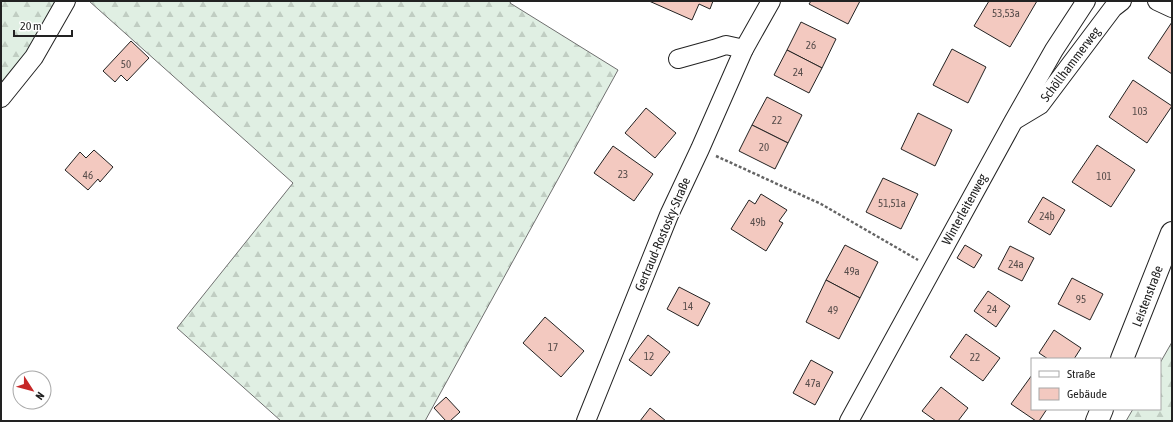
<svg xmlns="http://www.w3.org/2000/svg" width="1173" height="422" viewBox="0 0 1173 422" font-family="'Asap Condensed',sans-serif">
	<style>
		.forest { fill: url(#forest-firs); stroke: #6f6f6f }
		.building { fill: #f3c9c0; stroke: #222 }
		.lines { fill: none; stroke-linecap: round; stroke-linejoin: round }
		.street-casing { stroke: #222; stroke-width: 20 }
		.secondary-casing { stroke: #222; stroke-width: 24 }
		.path { stroke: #646464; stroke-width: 2.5; stroke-dasharray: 3 2; stroke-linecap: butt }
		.street { stroke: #fff; stroke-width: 18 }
		.secondary { stroke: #fff; stroke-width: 22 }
		.labels { text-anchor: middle; stroke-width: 3; stroke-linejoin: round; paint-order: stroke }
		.number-label { font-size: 11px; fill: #564c4a }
		.street-label { font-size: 13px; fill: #222; stroke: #fff }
	</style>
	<defs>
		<pattern id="forest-firs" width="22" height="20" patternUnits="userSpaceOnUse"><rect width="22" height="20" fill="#e0efe3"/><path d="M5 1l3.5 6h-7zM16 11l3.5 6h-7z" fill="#c0cdc2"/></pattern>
	</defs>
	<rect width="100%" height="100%" fill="#fff"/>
	<g class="forest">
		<polygon points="1,1 66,1 1,99"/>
		<polygon points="89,1 511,1 510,3 618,70 425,421 281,421 177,328 293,183"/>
		<polygon points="1172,342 1172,421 1126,421 1133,409 1160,409 1160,363"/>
	</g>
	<g class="building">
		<polygon points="649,1 713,1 710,9 699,4 692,20"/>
		<polygon points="811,1 860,1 848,24 809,4"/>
		<polygon points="989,1 1037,1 1010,47 974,26"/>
		<polygon points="801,22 836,39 822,68 787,50"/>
		<polygon points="1172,22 1172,74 1148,58"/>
		<polygon points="131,41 149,58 127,81 121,75 115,82 103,71"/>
		<polygon points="952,49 986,67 968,103 933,85"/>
		<polygon points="787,50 822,68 809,93 774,75"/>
		<polygon points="1133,80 1172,106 1147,143 1109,117"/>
		<polygon points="767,97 802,115 788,143 752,125"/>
		<polygon points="646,108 676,133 655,158 625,133"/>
		<polygon points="918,113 952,130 935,166 901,149"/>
		<polygon points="752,125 788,143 775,169 739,151"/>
		<polygon points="1097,145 1135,170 1111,207 1072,182"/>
		<polygon points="613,146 653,174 634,201 594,173"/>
		<polygon points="94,150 113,167 100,182 98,179 88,190 65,170 80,152 86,158"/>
		<polygon points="883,178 918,194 901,229 866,212"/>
		<polygon points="761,194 787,210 779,221 783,223 766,251 731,229 749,200 755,204"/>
		<polygon points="1043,197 1065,210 1050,235 1028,222"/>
		<polygon points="845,245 878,262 860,298 826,280"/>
		<polygon points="965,245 982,255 974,268 957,258"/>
		<polygon points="1010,246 1034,258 1022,281 998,269"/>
		<polygon points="1072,278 1103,294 1090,320 1058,304"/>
		<polygon points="826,280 860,298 839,339 806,322"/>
		<polygon points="679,287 710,303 698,326 667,309"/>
		<polygon points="988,291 1010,306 996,327 974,311"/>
		<polygon points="545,317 584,351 561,377 523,343"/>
		<polygon points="1054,330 1081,348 1074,359 1048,359 1039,353"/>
		<polygon points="966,334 1000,358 983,381 950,357"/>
		<polygon points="648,335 670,352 651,376 629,360"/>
		<polygon points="811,360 833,372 815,405 793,393"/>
		<polygon points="1032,375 1032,409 1047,409 1039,421 1036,421 1011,404"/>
		<polygon points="941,387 968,408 958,421 936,421 922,411"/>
		<polygon points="446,397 460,412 450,421 446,421 434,408"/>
		<polygon points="650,408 666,421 640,421"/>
	</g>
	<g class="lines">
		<defs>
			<g id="street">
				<polyline points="1157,1 1172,8"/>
				<polyline points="678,59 714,49 726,45 744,49"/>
				<polyline points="1,98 34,57 66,1"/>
				<polyline points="1015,120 1040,105 1113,8 1122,1"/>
				<polyline points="586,421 669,215 700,149 744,49 771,1"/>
				<polyline points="849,421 1013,122 1054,50 1086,1"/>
			</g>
			<g id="secondary">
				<polyline points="1122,359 1172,233"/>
				<polyline points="1097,421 1102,409"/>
			</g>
		</defs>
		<use href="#street" class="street-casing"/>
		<use href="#secondary" class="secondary-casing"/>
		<polyline class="path" points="716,156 821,204 918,260"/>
		<use href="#street" class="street"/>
		<use href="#secondary" class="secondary"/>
	</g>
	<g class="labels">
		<g class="number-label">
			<text x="1006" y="17">53,53a</text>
			<text x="811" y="49">26</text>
			<text x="126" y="68">50</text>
			<text x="798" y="76">24</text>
			<text x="1140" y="115">103</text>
			<text x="777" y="124">22</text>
			<text x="764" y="151">20</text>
			<text x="623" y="178">23</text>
			<text x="88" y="179">46</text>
			<text x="1104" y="180">101</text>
			<text x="892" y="207">51,51a</text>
			<text x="1047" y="220">24b</text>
			<text x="758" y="226">49b</text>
			<text x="1016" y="268">24a</text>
			<text x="852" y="275">49a</text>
			<text x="1081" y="303">95</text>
			<text x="688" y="310">14</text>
			<text x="992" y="313">24</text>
			<text x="833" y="314">49</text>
			<text x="553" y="351">17</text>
			<text x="649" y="360">12</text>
			<text x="975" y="361">22</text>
			<text x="813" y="387">47a</text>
		</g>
		<g class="street-label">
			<text transform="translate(1070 64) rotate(-53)" y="5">Schöllhammerweg</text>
			<text transform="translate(964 209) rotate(-61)" y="5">Winterleitenweg</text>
			<text transform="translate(662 234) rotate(-67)" y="5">Gertraud-Rostosky-Straße</text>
			<text transform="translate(1147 296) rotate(-69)" y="5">Leistenstraße</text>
		</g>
	</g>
	<rect width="1173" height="422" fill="none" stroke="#222222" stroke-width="4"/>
	<rect x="1031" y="358" width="130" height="52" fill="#ffffff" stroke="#a7a7a7"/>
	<rect x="1039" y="371" width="20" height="6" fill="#ffffff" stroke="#a7a7a7"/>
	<text x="1067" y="378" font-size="12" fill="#222222">Straße</text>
	<rect x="1039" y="388" width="20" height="12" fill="#f3c9c0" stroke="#a7a7a7"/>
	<text x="1067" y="398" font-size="12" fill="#222222">Gebäude</text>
	<g transform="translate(32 390) rotate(126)"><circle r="19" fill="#ffffff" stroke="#a7a7a7"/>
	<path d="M0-3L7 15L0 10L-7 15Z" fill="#c62828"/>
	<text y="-6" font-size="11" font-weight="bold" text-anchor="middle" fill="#222222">N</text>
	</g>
	<path d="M14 30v6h58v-6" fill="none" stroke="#222222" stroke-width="2"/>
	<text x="20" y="30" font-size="12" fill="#222222" stroke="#ffffff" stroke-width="3" paint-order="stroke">20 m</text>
</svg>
